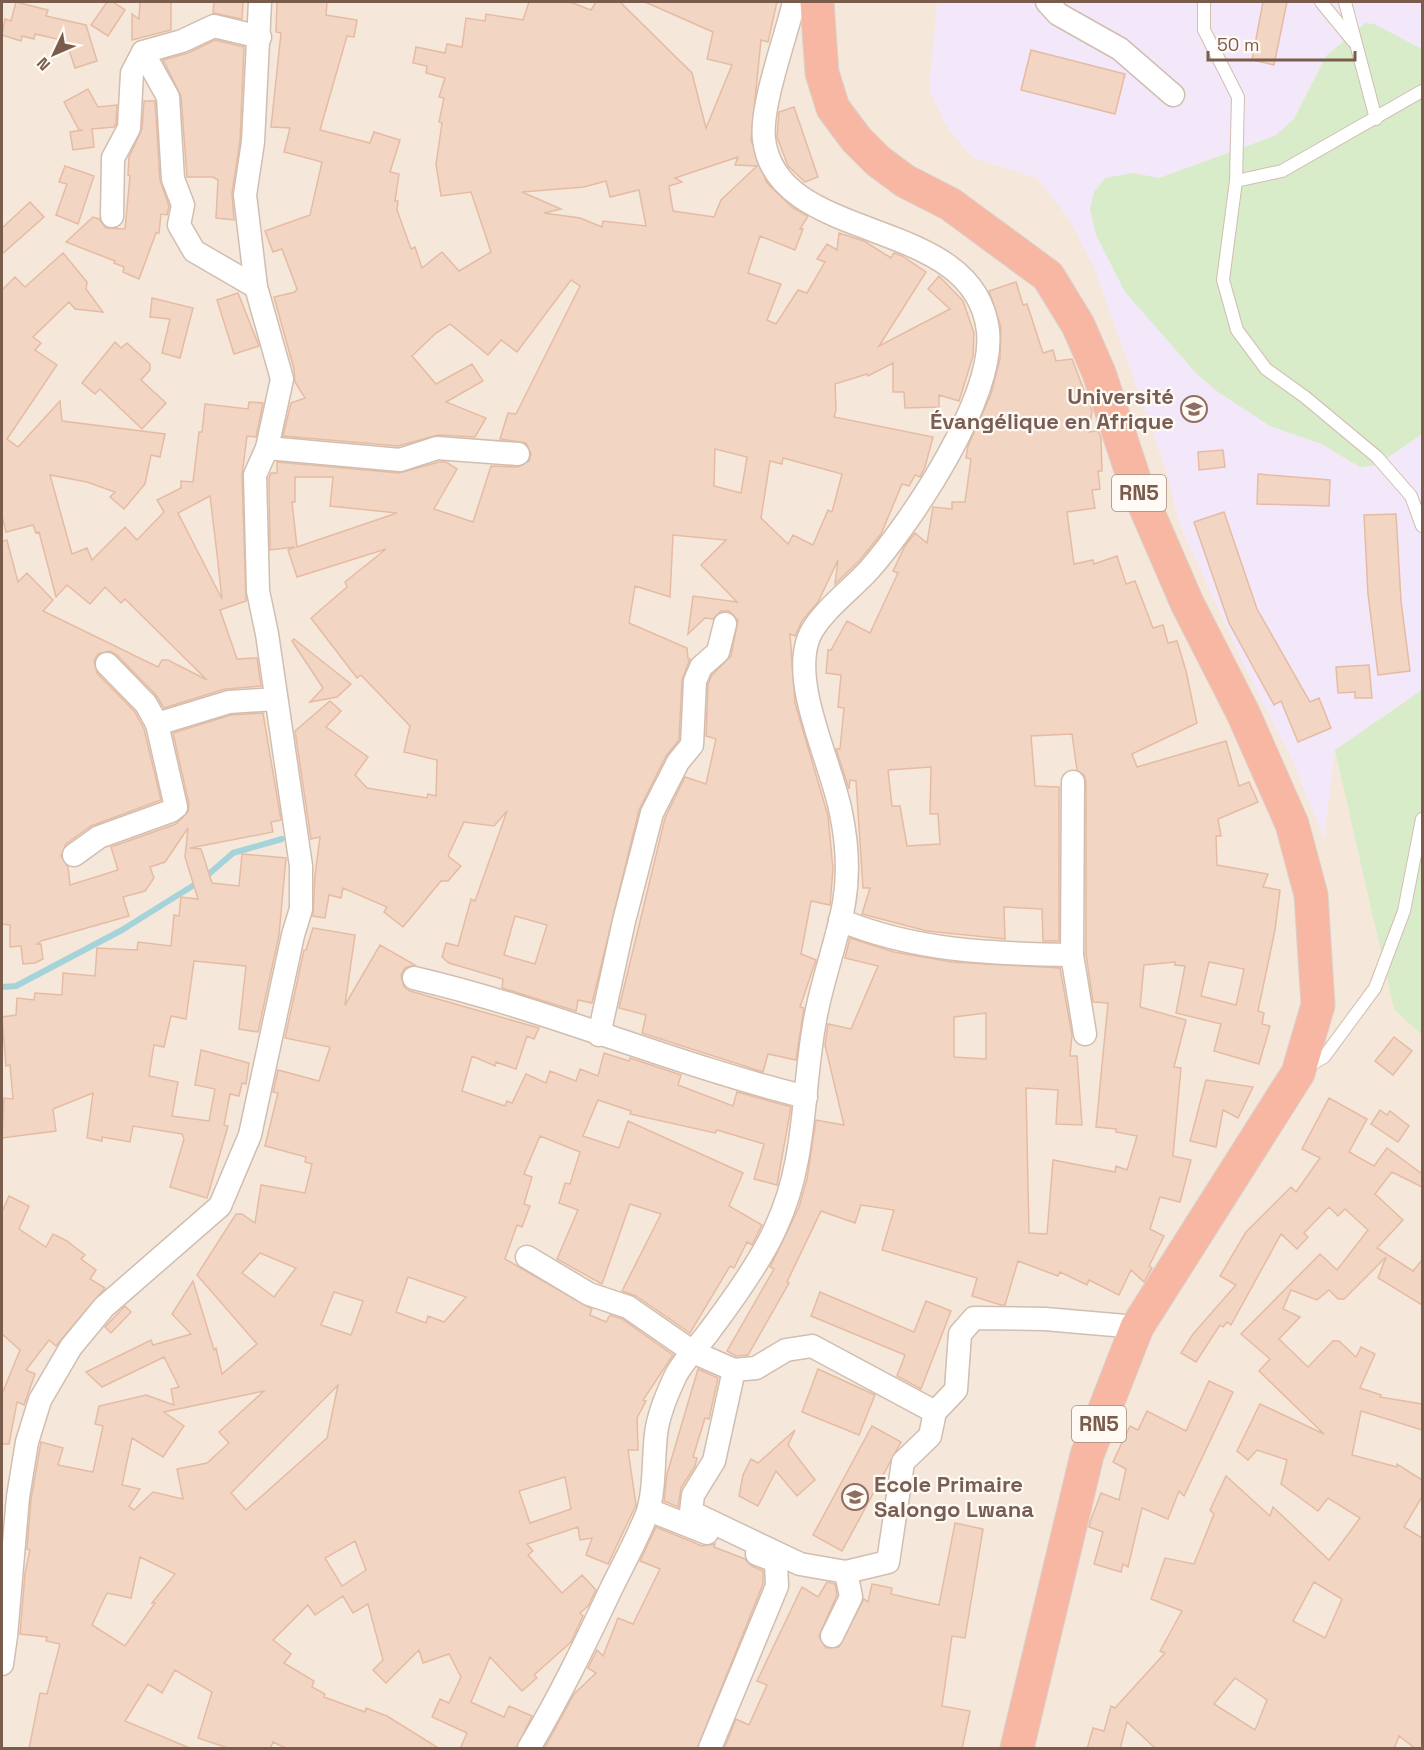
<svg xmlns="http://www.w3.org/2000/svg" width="1424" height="1750" viewBox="0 0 1424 1750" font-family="'Space Grotesk',sans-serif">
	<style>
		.residential { fill: #f5e8da }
		.education { fill: #f3e8fa }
		.green { fill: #d8ecc9 }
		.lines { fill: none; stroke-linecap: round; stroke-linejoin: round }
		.stream { stroke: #a5d3da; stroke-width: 6 }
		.building { fill: #f3d5c3; stroke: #e6bba3; stroke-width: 1.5; fill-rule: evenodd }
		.lane-casing { stroke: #d1beb0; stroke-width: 14 }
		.street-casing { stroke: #d1beb0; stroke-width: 25 }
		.highway-casing { stroke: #dad1cd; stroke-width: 35 }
		.lane { stroke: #fff; stroke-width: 12 }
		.street { stroke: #fff; stroke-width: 22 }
		.highway { stroke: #f7b7a3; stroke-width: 33 }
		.labels { text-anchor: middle; stroke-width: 4.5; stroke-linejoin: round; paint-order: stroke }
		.shield { fill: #fffaf3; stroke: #a28b7f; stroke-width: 1.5 }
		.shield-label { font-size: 21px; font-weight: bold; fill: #7a5c4d }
		.education-label { font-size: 22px; font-weight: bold; fill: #785e54; stroke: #fffaf3; text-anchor: end }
	</style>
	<rect width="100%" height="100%" fill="#fdf6ec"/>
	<rect class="residential" x="2" y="2" width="1420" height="1746"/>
	<polygon class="education" points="937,2 1422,2 1422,49 1416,47 1326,56 1294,119 1275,136 1159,178 1132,173 1096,235 1125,292 1198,375 1270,426 1322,444 1352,463 1377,465 1422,434 1422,690 1335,750 1324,839 1293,762 1246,670 1178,521 1169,479 1095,270 1069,219 1037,178 978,160 968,153 945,124 929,90"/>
	<g class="green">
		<polygon points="1365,23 1374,24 1422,49 1422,434 1377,465 1360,467 1322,444 1270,426 1218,392 1198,375 1125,292 1096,235 1090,209 1094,192 1105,178 1132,173 1159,178 1275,136 1294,119 1326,56"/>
		<polygon points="1422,690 1422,1035 1394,1009 1335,750"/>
	</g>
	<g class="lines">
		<polyline class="stream" points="2,987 16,986 122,930 202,880 233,853 282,839"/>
	</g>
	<g class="building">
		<polygon points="16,2 48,10 46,16 86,25 97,61 75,68 66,41 35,34 34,39 22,36 21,41 2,35 5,19 11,21"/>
		<polygon points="107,2 113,2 125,10 108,36 91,25"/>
		<polygon points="140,2 171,2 171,30 132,40 132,14 139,19"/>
		<polygon points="214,2 243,2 242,19 213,13"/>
		<path d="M277 2H327L326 15 357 20 354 37 347 36 320 130 370 143 374 132 400 140 390 172 399 174 395 201H398L397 210 411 249 415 247 422 268 442 252 459 271 491 252 471 192 441 196 436 164 442 123 439 122 444 98 439 97 445 78 426 73 427 66 413 63 416 47 445 53 447 44 462 47 466 18 485 21 486 14 523 20 529 2H570L591 10 596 2H620L692 73 706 128 732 65 707 59 713 32 645 2H777L768 42 761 40 751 140 767 183 793 208 808 216 800 229H803L795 250 760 236 748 273 781 284 767 320 776 324 798 290 807 293 825 262 817 259 827 244 837 250 839 233 864 241 891 258 894 253 902 256 926 272 879 346 950 309 928 289 939 276 963 301 974 333 973 356 959 401 939 395V407L905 408 904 392H893V363L868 376 867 374 835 384 836 410 834 417 933 437 925 467 920 477 915 475 909 486 902 484 881 534 859 561 835 584 838 560 818 602 802 621 795 636 790 634 795 703 828 816 833 869 830 905 811 901 801 954 816 960 800 1007 804 1008 796 1060 768 1054 763 1072 760 1071 642 1033 646 1015 619 1008 665 818 685 777 706 784 716 739 706 736 708 684 712 675 731 656 738 620 729 611H721L713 619 705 618 688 634 693 596 737 602 701 565 726 540 673 535 670 597 635 586 629 623 687 648 688 659H690L682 680 679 740 666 756 639 810 592 1003 578 1000 576 1011 502 988 503 979 449 963 442 957 446 943 458 946 471 899 475 901 507 811 494 826 464 822 448 856 461 866 448 881H441L403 927 384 912 387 907 343 888 341 898 329 895 325 918 313 916 315 875 320 837 311 839 295 731 330 701 341 711 326 727 368 757 355 775 367 788 427 798 428 794 436 796 437 760 404 752 410 726 361 675 357 678 311 618 347 587 345 582 386 549 297 577 288 550 295 547 270 550 269 478 271 473H277V462L399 473 439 462H446L457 469 434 509 473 522 491 466 518 467 529 461 531 454 526 443 500 439 508 413 516 414 580 286 571 280 517 352 501 340 488 355 450 324 436 333 412 356 436 384 472 364 483 381 446 402 486 418 475 437 438 435 398 446 283 436 291 403 305 398 295 382 294 369 274 297 295 292 297 289 282 249 273 252 265 231 310 215 322 162 284 152 290 128 271 127 281 33 276 32ZM738 157 735 165 757 166 721 200 714 217 673 211 669 186 682 182 675 178ZM606 181 610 197 639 190 646 226 603 221 602 227 580 218 544 213 561 209 522 192 584 187ZM715 449 747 457 741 493 714 486ZM783 458 842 474 832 512 828 510 813 545 793 535 788 544 761 518 770 461 782 464ZM295 477H333L330 506 397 513 297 547 292 502H295ZM515 916 547 925 535 964 504 955Z"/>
		<polygon points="1263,2 1287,2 1274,65 1252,60"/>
		<polygon points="215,40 244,47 240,141 232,193 234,220 216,218 218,180 213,177 187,177 181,96 163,60 188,53"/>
		<polygon points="1031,50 1125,74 1115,114 1021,90"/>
		<polygon points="88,89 98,107 117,105 116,124 114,127 92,129 94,147 73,150 70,132 83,130 79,130 64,102"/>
		<polygon points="144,101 155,101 160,180 169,206 167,215 161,214 159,233 156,233 139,279 123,272 124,267 114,263 115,261 66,242 93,217 99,219 106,228 125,229 130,176 128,175 129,157 142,129"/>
		<polygon points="794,107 818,177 805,182 788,166 777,137 779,112"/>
		<polygon points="65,166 94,176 78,224 56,215 67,184 59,182"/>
		<polygon points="30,202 44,217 2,254 2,228"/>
		<path d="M63 253 87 282 86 289 103 312 75 309 69 302 33 337 41 343 35 350 57 365 7 439 18 447 60 401 62 421 165 434 160 457 151 455 145 484 124 509 110 497 115 492 87 482 50 475 72 554 87 548 92 560 125 527 137 540 164 512 157 500 181 488V481L193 482 199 432H202L205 404 248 409 249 402 263 403 256 437 247 436 242 475 246 601 220 610 237 659 257 658 261 686 225 689 164 708 156 695 117 655 110 651 98 654 94 661 97 673 135 712 144 729 161 800 91 826 66 844 61 856 68 867 70 885 118 870 111 847 176 824 188 812 189 804 173 733 231 715 263 713 281 820 271 822 273 832 190 848 201 849 212 883 239 886 242 854 286 858 279 935 258 1032 239 1029 246 966 194 961 186 1019 171 1016 164 1047 154 1045 149 1076 178 1082 172 1116 209 1121 215 1089 195 1085 201 1050 249 1063 246 1084 242 1083 239 1096 230 1094 224 1125 228 1126 207 1198 170 1187 184 1139 182 1134 133 1126 130 1142 102 1137V1141L87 1138 93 1093 53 1109 56 1131 2 1138 4 1098 13 1099 10 1065 6 1066 2 1017 16 1015 17 998 34 1000 35 993 62 995 63 973 95 976 97 948 137 950 138 942 171 946 174 915 179 916 181 897 198 899 185 857 188 828 165 862 150 867 154 878 145 891 123 897 129 916 41 941 37 944H41L43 959 35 963 23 964 21 946 10 947V925L2 924V541L7 540 18 582 27 573 53 600 43 611 158 667 162 660H168L207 680 125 599 121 603 105 587 90 604 67 585 56 597 39 532 36 533 33 525 6 532 2 516V290L15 277 25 287ZM210 496 217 554 222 599 178 513Z"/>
		<path d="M1016 282 1023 305 1027 304 1043 353 1053 350 1056 361 1072 359 1092 411 1089 432 1098 431 1101 438 1102 471H1098L1100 489 1092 490 1095 508 1067 512 1074 564 1093 560 1094 564 1117 556 1126 584 1135 581 1153 628 1163 625 1168 643 1177 641 1186 671 1197 723 1132 754 1137 767 1226 741 1239 786 1249 782 1258 802 1218 819 1221 836H1216L1217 865 1268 874 1263 887 1280 890 1275 930 1258 1011 1264 1013 1262 1024 1270 1026 1259 1064 1214 1051 1221 1024 1176 1013 1185 966 1175 965V962L1144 965 1140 1007 1186 1020 1174 1067 1181 1068 1173 1156 1191 1160 1180 1202 1160 1197 1150 1229 1164 1236 1149 1266 1152 1268 1144 1282 1131 1270 1119 1295 1089 1280 1087 1285 1060 1272 1058 1276 1018 1261 1005 1305H1001L972 1296 977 1278 882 1250 894 1210 861 1205 855 1223 821 1211 787 1282 789 1283 748 1355 736 1356 727 1351 774 1269 770 1267 799 1207 807 1179 816 1120 844 1125 825 1045 828 1024 851 1029 878 966 845 958 850 938 894 952 952 962 1060 968 1072 1035 1070 1056H1077L1082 1125 1056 1124 1058 1090 1026 1088 1029 1233 1047 1234 1053 1160 1115 1172 1116 1166 1127 1170 1137 1136 1116 1132V1129L1096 1127 1108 1003 1093 1002 1086 954V782L1084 775 1077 770 1072 734 1031 736 1035 786 1059 787V941H1043L1042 909 1004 907 1005 939 927 931 862 914 870 888H863L856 781 850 780 849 789 836 749H840L844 708 838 707 841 675 826 673 828 650H831L847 621 870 633 898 573 893 571 905 546 915 533 927 543 933 507 952 509V502H965L971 459 966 458 968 446 991 394 1000 359 1001 327 989 291ZM931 767 930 814H938L940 844 907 846 900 806H892L888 770ZM1209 962 1244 969 1236 1005 1201 996ZM986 1013V1059L954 1057V1017Z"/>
		<polygon points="238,293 259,346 234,354 217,300"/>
		<polygon points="152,298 193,308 180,358 162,353 170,319 150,317"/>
		<polygon points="115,342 121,348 127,343 150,364 150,370 141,380 166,403 142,429 100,389 95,394 82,383"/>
		<polygon points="1223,450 1225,467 1199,470 1198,452"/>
		<polygon points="1258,474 1330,480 1329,506 1257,504"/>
		<polygon points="1224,512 1257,609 1310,702 1319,698 1331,728 1298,742 1281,701 1274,705 1229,623 1194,522"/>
		<polygon points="1396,514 1401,601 1410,671 1378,675 1368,594 1364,515"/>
		<polygon points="294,639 351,684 337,697 310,702 323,688 292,641"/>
		<polygon points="1369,665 1372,698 1355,698 1355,692 1338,693 1336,667"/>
		<path d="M313 928 355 935 345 1005 380 945 415 965 405 968 401 975 404 987 410 991 539 1028 534 1039 527 1036 516 1069 496 1062 495 1066 472 1056 462 1091 505 1106 507 1101 512 1103 526 1074 546 1083 550 1071 576 1081 580 1069 598 1076 604 1053 629 1061 630 1058 681 1075 678 1085 733 1106 737 1092 791 1107 777 1185 754 1179 764 1144 717 1130 715 1133 630 1114 631 1111 598 1100 583 1136 619 1148 628 1121 743 1173 729 1206 762 1225 752 1245 747 1242 734 1268 730 1266 690 1333 636 1296 622 1291 661 1214 630 1204 602 1284 557 1259 578 1210 559 1203 565 1183 570 1184 580 1152 540 1136 524 1174 532 1177 524 1204 530 1206 522 1227 517 1225 505 1259 592 1309 590 1315 606 1322 610 1315 622 1319 673 1355 643 1400 646 1401 637 1418 638 1450H628L636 1505 608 1564 586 1555 592 1538 580 1540 578 1527 527 1544 533 1551 528 1555 562 1593 582 1575 596 1590 588 1606 580 1613 583 1616 571 1642 534 1675 537 1678 522 1691 490 1657 471 1702 504 1717 509 1706 532 1716 516 1749H460L467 1733 432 1717 440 1699 449 1703 461 1677 449 1654 423 1663 419 1650 386 1683 373 1670 383 1660 368 1604 353 1613 343 1596 315 1615 308 1605 273 1640 291 1654 284 1663 314 1681 312 1687 325 1694 324 1697 365 1712 366 1708 387 1716 440 1749H288L273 1742 270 1749H231L198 1738 212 1692 175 1670 162 1693 148 1684 125 1721 192 1749H29L40 1693 47 1694 60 1644 46 1641 47 1637 20 1634 25 1573 30 1550 27 1549 31 1499 41 1442 63 1448 58 1465 93 1472 103 1426 95 1424 99 1406 146 1395 174 1405 171 1389 179 1387 164 1357 102 1387 86 1372 151 1340 153 1345 191 1334 172 1314 193 1281 214 1350 216 1348 222 1374 257 1344 197 1275 236 1214H242L255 1223 261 1185 305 1193 312 1164 305 1162 306 1157 265 1146 278 1093 273 1092 278 1070 319 1081 330 1047 285 1038 304 950H306ZM260 1253 296 1268 274 1297 242 1273ZM408 1277 466 1297 444 1322 428 1316 426 1323 396 1312ZM334 1292 363 1301 351 1335 321 1325ZM338 1385 327 1438 246 1510 231 1493ZM264 1391 219 1432 229 1443 207 1463 177 1469 183 1499 153 1492 134 1510 129 1506 140 1489 122 1485 132 1438 163 1457 184 1426 164 1412ZM565 1477 571 1509 530 1523 519 1491ZM355 1541 366 1570 342 1586 325 1558ZM140 1557 175 1574 152 1603H155L125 1646 92 1625 107 1593 131 1598Z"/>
		<polygon points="1394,1037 1412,1051 1393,1075 1375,1061"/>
		<polygon points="1206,1080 1253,1087 1238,1118 1223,1110 1216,1147 1190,1141"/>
		<path d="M1329 1098 1367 1119 1349 1152 1374 1166 1387 1148 1422 1174V1187L1392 1172 1375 1194 1403 1220 1377 1248 1413 1271 1422 1260V1305L1378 1278 1386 1257 1344 1299H1338L1329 1290 1317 1300 1291 1290 1283 1309 1300 1317 1279 1339 1308 1367 1333 1341H1339L1356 1357 1361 1347 1375 1354 1360 1388 1381 1395 1380 1397 1422 1404V1430L1361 1411 1352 1455 1397 1467V1464L1422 1480V1497L1404 1527 1422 1538V1749H1416L1399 1736 1394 1749H1156L1127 1722 1120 1749H1087L1093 1728 1104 1731 1111 1706 1115 1708 1165 1653 1160 1651 1182 1611 1151 1599 1165 1558 1194 1564 1214 1514 1210 1510 1226 1476 1270 1516 1273 1507 1329 1560 1360 1518 1328 1498 1318 1511 1281 1484 1287 1460 1257 1450 1248 1460 1237 1451 1260 1404 1324 1434 1259 1371 1270 1359 1241 1334 1320 1254 1337 1270 1368 1230 1345 1209 1338 1216 1329 1207 1304 1233 1308 1237 1297 1249 1281 1234 1231 1325 1227 1322 1223 1327 1220 1325 1196 1362 1181 1353 1193 1334 1236 1285 1220 1276 1246 1232 1291 1187 1296 1192 1320 1158 1302 1149ZM1314 1582 1342 1599 1325 1638 1293 1621ZM1235 1678 1267 1700 1255 1730 1214 1704Z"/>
		<polygon points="1380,1110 1387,1115 1390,1111 1409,1126 1398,1142 1371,1124"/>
		<polygon points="9,1196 29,1206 19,1229 46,1247 53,1234 67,1241 85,1255 81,1259 96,1270 90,1279 105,1288 56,1346 49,1340 26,1370 35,1374 24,1405 17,1402 9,1444 2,1444 2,1394 20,1350 2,1334 2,1212"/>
		<polygon points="820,1292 914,1332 926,1301 951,1311 921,1389 897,1376 905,1355 811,1316"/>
		<polygon points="125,1306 131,1312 111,1333 105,1327"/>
		<polygon points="698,1369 718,1378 709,1419 705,1418 693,1457 697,1458 695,1466 681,1488 678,1507 664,1501 667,1474"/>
		<polygon points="818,1369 875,1395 859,1435 802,1412"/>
		<polygon points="1209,1381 1233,1392 1184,1496 1179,1491 1168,1519 1142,1508 1128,1567 1123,1564 1121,1572 1094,1564 1103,1532 1089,1527 1090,1522 1101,1493 1119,1500 1126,1469 1113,1462 1130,1426 1138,1430 1147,1411 1186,1431"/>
		<polygon points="872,1426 901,1442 842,1551 813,1535"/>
		<polygon points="795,1430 788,1445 815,1480 797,1496 776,1471 758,1506 739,1496 743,1475 751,1459 758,1463"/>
		<polygon points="955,1523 983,1529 965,1638 952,1636 942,1706 970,1711 962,1749 724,1749 736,1719 749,1725 767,1685 757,1681 802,1587 818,1597 827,1582 835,1584 837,1595 819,1636 826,1648 839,1647 864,1599 868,1602 872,1584 892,1588 891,1594 939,1605"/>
		<polygon points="656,1527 702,1546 715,1544 714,1547 745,1559 752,1566 763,1571 763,1584 697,1749 544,1749 574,1694 596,1673 588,1668 597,1650 603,1656 618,1618 633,1624 660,1569 640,1561"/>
	</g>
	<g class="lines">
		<defs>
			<g id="lane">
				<polyline points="1204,2 1204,30 1238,97 1236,181"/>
				<polyline points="1321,2 1353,41"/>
				<polyline points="1345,2 1376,119"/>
				<polyline points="1422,91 1282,171 1236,181 1223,280 1237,330 1266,369 1305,397 1377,457 1411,496 1422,526"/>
				<polyline points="1305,1068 1324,1057 1375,988 1404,911 1422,819"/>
			</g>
			<g id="street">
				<polyline points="1047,2 1058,14 1120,49 1173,95"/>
				<polyline points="143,52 168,97 173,179 183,205 179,225 194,251 256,287"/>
				<polyline points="112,216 113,158 129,128 132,73 143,52 182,41 214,26 260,37"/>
				<polyline points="267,448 400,460 437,448 518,454"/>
				<polyline points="157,724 229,702 276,699"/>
				<polyline points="1073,782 1072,955 1085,1034"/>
				<polyline points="74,855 99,837 171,811 176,807 157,724 146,704 107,664"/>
				<path d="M840 920C914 951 993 954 1072 955"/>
				<path d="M414 978C547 1009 673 1064 806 1097"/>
				<polyline points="599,1035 624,921 652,813 678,762 692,745 695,681 701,667 718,652 725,624"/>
				<polyline points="527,1257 589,1294 628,1307 693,1352 734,1370 756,1368 786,1350 812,1346 935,1412 956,1390 960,1334 974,1318 1045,1319 1137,1327"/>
				<polyline points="734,1370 714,1461 693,1495 691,1512 800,1564 846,1572 851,1597 832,1636"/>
				<polyline points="649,1510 707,1533"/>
				<polyline points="846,1572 888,1562 903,1462 930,1436 935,1412"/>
				<polyline points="2,1664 6,1636 18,1497 27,1442 40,1400 71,1347 104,1307 220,1206 250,1135 293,935 301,909 301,866 267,634 258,591 255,475 267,448 282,379 256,287 245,195 253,142 260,2"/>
				<path d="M529 1748C560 1696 586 1642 612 1587 624 1563 637 1539 647 1514 655 1491 653 1460 656 1434 658 1416 667 1394 675 1377 683 1360 700 1345 711 1329 732 1301 762 1259 776 1227 807 1161 802 1090 815 1020 822 980 837 942 844 903 849 874 847 842 841 813 832 764 790 684 809 637 818 614 852 589 869 570 912 521 995 397 988 331 975 213 776 247 764 139 760 106 786 37 794 2"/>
				<polyline points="710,1748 777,1586 776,1561 757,1554"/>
			</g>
			<polyline id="highway" points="817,2 822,73 833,108 856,139 878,161 905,181 950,204 1048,276 1078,325 1099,373 1136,485 1187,603 1243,713 1292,824 1311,895 1318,1005 1298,1073 1137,1327 1087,1455 1017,1748"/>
		</defs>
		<use href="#lane" class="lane-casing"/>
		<use href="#street" class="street-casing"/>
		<use href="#highway" class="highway-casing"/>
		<use href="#lane" class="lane"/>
		<use href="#street" class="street"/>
		<use href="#highway" class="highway"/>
	</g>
	<defs>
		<symbol id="university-ring" viewBox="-11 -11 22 22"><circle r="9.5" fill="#fffaf3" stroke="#8d6e63" stroke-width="1.5"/><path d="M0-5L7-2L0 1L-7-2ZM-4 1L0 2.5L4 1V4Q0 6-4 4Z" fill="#8d6e63"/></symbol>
		<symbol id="school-ring" viewBox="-11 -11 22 22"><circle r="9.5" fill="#fffaf3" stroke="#8d6e63" stroke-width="1.5"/><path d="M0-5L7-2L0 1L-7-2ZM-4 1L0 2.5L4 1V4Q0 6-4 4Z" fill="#8d6e63"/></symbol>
	</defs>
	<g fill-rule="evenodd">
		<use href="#university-ring" x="1179" y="394" width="30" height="30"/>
		<use href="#school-ring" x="840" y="1482" width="30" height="30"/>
	</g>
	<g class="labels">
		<g class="shield">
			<rect x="1112" y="475" width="54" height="36" rx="4.5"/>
			<rect x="1072" y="1406" width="54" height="36" rx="4.5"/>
		</g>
		<g class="shield-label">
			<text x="1139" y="500">RN5</text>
			<text x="1099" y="1431">RN5</text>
		</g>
		<g class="education-label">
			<text x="1174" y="404">Université<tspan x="1174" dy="25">Évangélique en Afrique</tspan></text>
			<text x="874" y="1492" text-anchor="start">Ecole Primaire<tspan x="874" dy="25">Salongo Lwana</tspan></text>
		</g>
	</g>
	<rect width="1424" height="1750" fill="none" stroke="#7a5c4d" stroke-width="6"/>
	<g transform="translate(54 54) rotate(226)" stroke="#fffaf3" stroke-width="4.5" paint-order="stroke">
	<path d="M0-4.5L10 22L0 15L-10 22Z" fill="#7a5c4d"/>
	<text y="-9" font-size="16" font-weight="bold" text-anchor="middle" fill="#7a5c4d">N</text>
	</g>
	<path d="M1208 51v9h147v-9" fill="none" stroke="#7a5c4d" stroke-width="3"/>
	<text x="1217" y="51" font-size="18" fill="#7a5c4d" stroke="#fffaf3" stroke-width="4.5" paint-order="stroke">50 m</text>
</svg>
